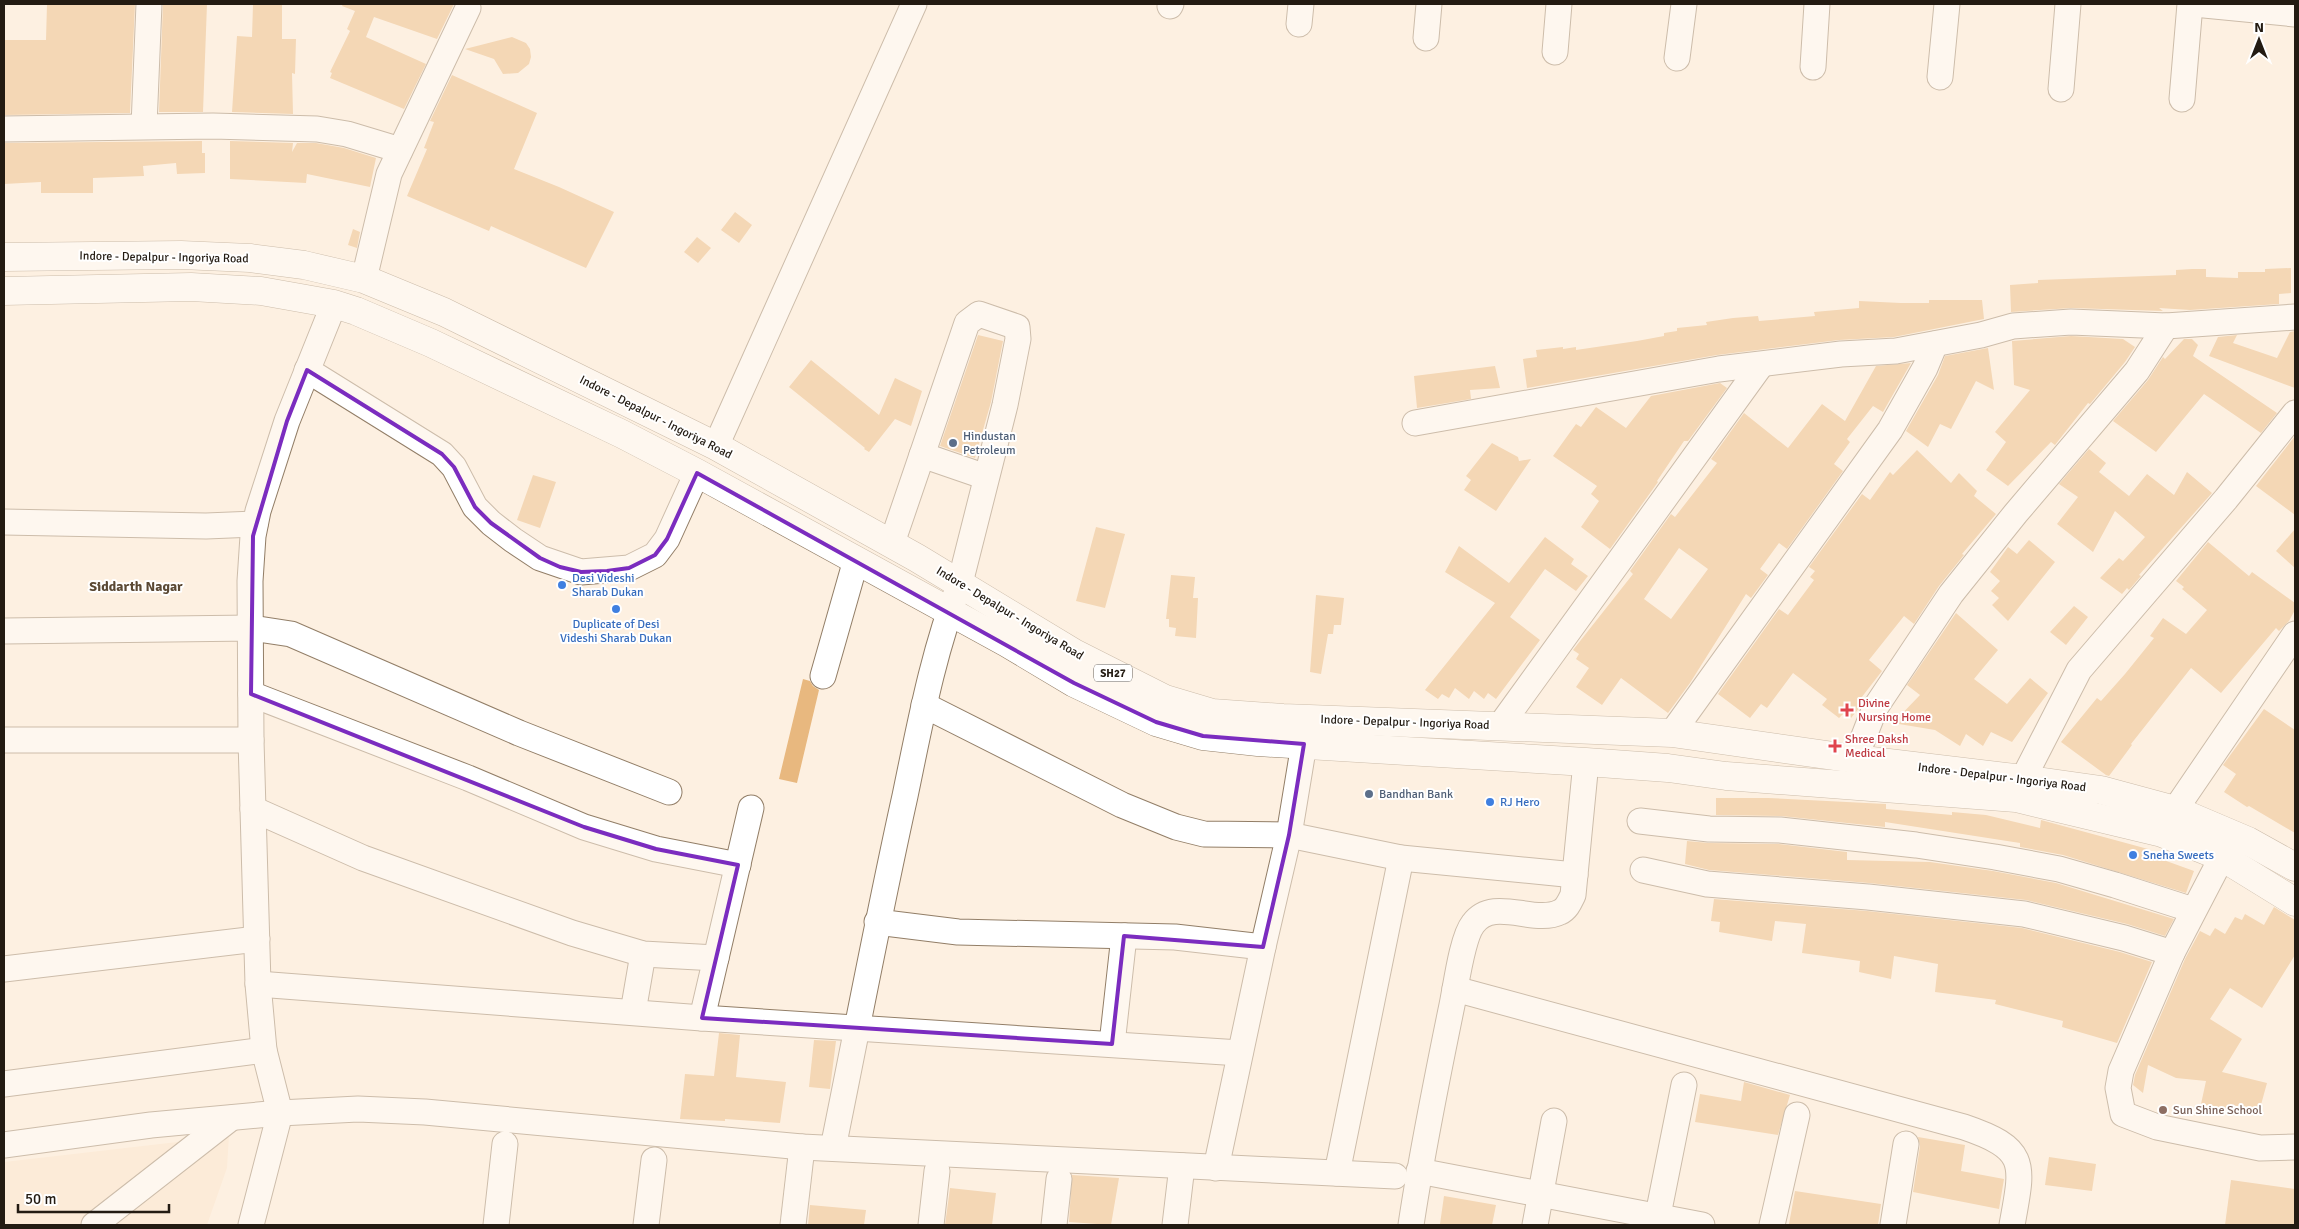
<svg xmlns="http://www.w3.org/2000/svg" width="2299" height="1229" viewBox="0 0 2299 1229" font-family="Signika,sans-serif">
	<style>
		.built { fill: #fbe5cc }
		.building { fill: #e8b87f; fill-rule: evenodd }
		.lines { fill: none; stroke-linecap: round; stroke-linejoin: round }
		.minor-casing { stroke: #927e67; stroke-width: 27 }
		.major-casing { stroke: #927e67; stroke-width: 29 }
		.minor { stroke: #fff; stroke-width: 25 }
		.major { stroke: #fff; stroke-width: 28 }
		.marked { fill: none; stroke: #7b2cbf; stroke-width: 4; stroke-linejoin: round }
		.service-dot { fill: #5c6f8a; stroke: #fff; stroke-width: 2 }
		.shop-dot { fill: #3f7fe0; stroke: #fff; stroke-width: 2 }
		.health-dot { fill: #e0444e; stroke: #fff; stroke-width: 2 }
		.education-dot { fill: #8d6e63; stroke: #fff; stroke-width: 2 }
		.labels { text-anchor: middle; stroke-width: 4; stroke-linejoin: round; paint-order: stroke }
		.shield { fill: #fff; stroke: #655f59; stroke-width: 1 }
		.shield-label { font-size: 11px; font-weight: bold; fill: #231b12 }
		.street-label { font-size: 12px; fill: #231b12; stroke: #fff }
		.service-label { font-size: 12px; fill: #4e5e75; stroke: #fff; text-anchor: start }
		.shop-label { font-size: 12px; fill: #366cbe; stroke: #fff; text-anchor: start }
		.health-label { font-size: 12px; fill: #be3a42; stroke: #fff; text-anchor: start }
		.education-label { font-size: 12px; fill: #785e54; stroke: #fff; text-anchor: start }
		.neighbourhood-label { font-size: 14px; font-weight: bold; fill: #5a4833; stroke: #fff }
	</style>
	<rect width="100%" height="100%" fill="#fdf0e1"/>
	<polygon class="built" points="229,1136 227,1168 207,1225 4,1225 4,1162"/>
	<g class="building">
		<polygon points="47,4 135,4 130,113 4,115 4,40 46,40"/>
		<polygon points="163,4 207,4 203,112 159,112"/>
		<polygon points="253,4 282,4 282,39 296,39 295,74 292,73 293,114 232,112 237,36 252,37"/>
		<polygon points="343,4 454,4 437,39 374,17 366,37 426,64 404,109 330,78 332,73 330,72 350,31 347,29 355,11 342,6"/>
		<polygon points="512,37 526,43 530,49 531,57 529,64 518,73 503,74 494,59 465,49"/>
		<polygon points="452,75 537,113 514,169 559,187 614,212 586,268 491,226 489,231 407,196 427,149 424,148 434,122 430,121"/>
		<polygon points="202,141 202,153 205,153 205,173 177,174 176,163 143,166 144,176 93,178 93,193 41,193 41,182 4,184 4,143"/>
		<polygon points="230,141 293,143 292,152 297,143 316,143 344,148 376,158 370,187 307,174 306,183 230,179"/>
		<polygon points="735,212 752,225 739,243 721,230"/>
		<polygon points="353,229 360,232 357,248 348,245"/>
		<polygon points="697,237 711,248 698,263 684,252"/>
		<polygon points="2291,268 2291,293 2279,294 2279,304 2190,310 2159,308 2163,311 2072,308 2011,312 2010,285 2038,283 2038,280 2176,275 2176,270 2192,269 2206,269 2206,277 2238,278 2238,272 2265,272 2265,269"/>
		<polygon points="1929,300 1982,300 1984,319 1894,337 1839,340 1717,355 1527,388 1523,359 1537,357 1536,350 1563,347 1563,349 1576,347 1576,350 1637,341 1664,336 1664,333 1677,331 1677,328 1707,325 1706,322 1733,318 1758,316 1759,321 1815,316 1814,312 1859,308 1859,301 1901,303 1929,303"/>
		<polygon points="2295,331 2295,388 2209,356 2218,337 2237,335 2233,343 2277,358 2290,332"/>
		<polygon points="978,335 1003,341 991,402 975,458 940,446"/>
		<polygon points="2071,336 2123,339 2135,347 2125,362 2090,404 2088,403 2055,445 2051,442 2008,486 1986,470 2006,442 1995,432 2030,390 2014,385 2012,341"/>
		<polygon points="2184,339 2192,339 2198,345 2193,356 2277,413 2261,433 2204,394 2156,452 2113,421 2148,380 2163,357 2165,359"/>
		<polygon points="1988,348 1994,390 1976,381 1951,429 1940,424 1928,447 1906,431 1938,375 1945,356"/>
		<polygon points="811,360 879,415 895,378 922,391 911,426 895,419 869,452 864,449 865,448 789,387"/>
		<path d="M1911 363 1883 412 1873 406 1847 439 1850 442 1834 464 1843 471 1787 549 1779 543 1760 569 1768 575 1751 598 1746 594 1690 683 1668 713 1621 678 1602 705 1576 687 1589 668 1576 659 1579 654 1573 650 1633 574 1630 571 1671 514 1675 517 1717 463 1711 459 1744 413 1788 448 1822 404 1845 421 1876 366ZM1679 548 1708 569 1671 619 1644 599Z"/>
		<polygon points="1495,366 1500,388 1470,390 1471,399 1417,408 1414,376"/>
		<polygon points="1720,383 1727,388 1688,441 1684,441 1657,481 1658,482 1610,549 1581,527 1599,501 1591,494 1597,486 1553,456 1576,424 1581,427 1596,407 1626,428 1651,396"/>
		<polygon points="2295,436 2295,515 2256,486"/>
		<polygon points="1492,443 1518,457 1519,461 1531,459 1496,511 1464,490 1471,480 1466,476"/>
		<polygon points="2089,449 2106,463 2099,472 2129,496 2147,474 2174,495 2187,472 2212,493 2139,575 2141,576 2129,590 2127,588 2122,594 2100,578 2119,558 2123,561 2145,537 2115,511 2093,552 2057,524 2078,497 2059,484"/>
		<polygon points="1917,450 1951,483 1959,473 1977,491 1974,496 1996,514 1962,554 1964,555 1939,586 1914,624 1904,616 1869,660 1882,671 1858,702 1861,704 1860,707 1851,718 1845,712 1839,718 1822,705 1827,699 1793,673 1767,708 1761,704 1750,718 1718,694 1779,609 1788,615 1814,580 1810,577 1815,571 1809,567 1862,494 1870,500 1890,472 1893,475"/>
		<polygon points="533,475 556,482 540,528 517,520"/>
		<polygon points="1096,527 1125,534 1105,608 1076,601"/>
		<polygon points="2295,529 2295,568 2276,551"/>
		<polygon points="1545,537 1574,559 1571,564 1588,576 1576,591 1545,569 1510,617 1540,640 1496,699 1488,693 1484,699 1474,691 1469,699 1455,688 1449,698 1442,694 1438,699 1425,690 1495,603 1445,572 1459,546 1509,583"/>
		<polygon points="2029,540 2055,562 2008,621 1992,605 1999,598 1991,591 2000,581 1990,572 2008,547 2017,554"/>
		<polygon points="2208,542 2249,576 2252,572 2295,603 2295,610 2289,621 2279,631 2276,628 2221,693 2191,668 2131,744 2132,745 2109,776 2106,775 2061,742 2097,698 2101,701 2125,674 2154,638 2150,636 2163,618 2186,634 2207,610 2182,589 2184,587 2176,581"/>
		<polygon points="1171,575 1195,577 1193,598 1198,598 1196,638 1175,636 1176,628 1169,627 1169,619 1166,619"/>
		<polygon points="1316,595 1344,598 1341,625 1334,625 1333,634 1328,634 1321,674 1310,672"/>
		<polygon points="2074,606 2088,617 2066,645 2050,632"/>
		<polygon points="1956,613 1998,650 1974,679 2007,704 2030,678 2048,693 2012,742 1991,732 1983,746 1966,734 1960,746 1935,730 1893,723 1920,695 1907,685"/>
		<polygon points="803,679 810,681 813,686 819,690 797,783 779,779"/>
		<polygon points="2264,709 2295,730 2295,833 2249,806 2247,807 2224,792 2236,774 2223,765"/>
		<polygon points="1716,798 1768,798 1886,804 1886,809 1952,815 1952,812 1986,815 2040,828 2041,820 2148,849 2147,854 2194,871 2186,893 2063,855 2020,847 2020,843 1885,822 1885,827 1781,816 1716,815"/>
		<polygon points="1687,841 1709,843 1779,844 1847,852 1847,860 1930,862 1993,871 2056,883 2174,919 2165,936 2127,924 2026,900 1869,883 1709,870 1685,864"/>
		<polygon points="1714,899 1867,911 2022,928 2120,952 2152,962 2117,1043 2062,1027 2063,1021 1995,1004 1996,1000 1935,992 1938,964 1894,956 1891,979 1859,972 1860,961 1802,953 1806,924 1775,921 1772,941 1719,932 1720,922 1711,921"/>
		<polygon points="2274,907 2295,920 2295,955 2262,1008 2230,988 2210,1019 2242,1039 2222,1072 2267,1083 2259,1112 2233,1105 2232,1110 2201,1104 2206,1081 2176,1078 2148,1065 2143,1093 2133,1085 2135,1075 2185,959 2200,931 2210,936 2215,928 2225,934 2235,917 2242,920 2245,914 2264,925"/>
		<polygon points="719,1033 740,1035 736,1077 786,1082 780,1123 725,1119 725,1121 680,1119 685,1074 714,1076"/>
		<polygon points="814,1040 836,1041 830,1089 809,1087"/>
		<polygon points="1744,1082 1790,1095 1778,1135 1695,1122 1700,1094 1741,1101"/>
		<polygon points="1918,1137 1965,1145 1961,1171 2004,1179 1999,1209 1913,1192 1920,1146"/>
		<polygon points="2049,1157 2096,1164 2092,1191 2045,1185"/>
		<polygon points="1072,1175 1119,1178 1111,1225 1069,1222"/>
		<polygon points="2231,1180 2295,1189 2295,1225 2225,1225"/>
		<polygon points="950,1188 996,1193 992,1225 945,1225"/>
		<polygon points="1795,1191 1881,1204 1878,1225 1789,1224"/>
		<polygon points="1444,1196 1496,1205 1492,1225 1440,1224"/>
		<polygon points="810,1205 866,1210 864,1225 808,1225"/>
	</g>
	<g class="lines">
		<defs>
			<g id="minor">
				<polyline points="2194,4 2295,14"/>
				<polyline points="1170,6 1171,4"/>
				<polyline points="1299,24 1301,4"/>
				<polyline points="1426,38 1429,4"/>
				<polyline points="1555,52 1559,4"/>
				<polyline points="1677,58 1684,4"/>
				<polyline points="1813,67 1817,4"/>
				<polyline points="1940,77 1947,4"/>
				<polyline points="2061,89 2068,4"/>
				<polyline points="2182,99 2190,4"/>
				<polyline points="144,126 149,4"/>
				<polyline points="4,129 213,126 317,129 347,134 400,150"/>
				<polyline points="364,279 389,174 468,8"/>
				<polyline points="307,370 442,454 454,467 475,507 491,523 513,540 540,558 581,572 629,568 655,555 667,539 697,473"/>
				<polyline points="1415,423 1719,369 1841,354 1896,351 1981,335 2013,326 2071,322 2166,326 2295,317"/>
				<polyline points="716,446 914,4"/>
				<polyline points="922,455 986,477"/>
				<polyline points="4,522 206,526 255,524"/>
				<polyline points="4,631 252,628 291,634 519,733 669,792"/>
				<polyline points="823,676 856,560"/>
				<polyline points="251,694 468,778 584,827 656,849 738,865"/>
				<polyline points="924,705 1122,805 1176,827 1204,834 1289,835 1401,858 1575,875"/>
				<polyline points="1500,726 1761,365"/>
				<polyline points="1672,733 1890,430 1925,368 1935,344"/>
				<polyline points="4,740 251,740"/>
				<polyline points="1855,759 1875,708 1951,594 2016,513 2137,371 2166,326"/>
				<polyline points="2023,779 2079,670 2226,499 2295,413"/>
				<polyline points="253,809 363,858 572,933 643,954 716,958"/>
				<polyline points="2175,810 2295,634"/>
				<polyline points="1640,821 1709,829 1780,830 1916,845 1995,857 2059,869 2115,885 2193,910"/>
				<polyline points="2222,857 2172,953 2121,1071 2118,1088 2123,1114 2157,1127 2260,1148 2295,1147"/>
				<polyline points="1643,870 1707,884 1868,897 2024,914 2124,938 2172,953"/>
				<polyline points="877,922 958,932 1175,937 1263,947"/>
				<polyline points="4,969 257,939"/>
				<polyline points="258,984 702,1018 1240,1053"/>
				<path d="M1455 989 1964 1127C2029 1149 2023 1164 2012 1225"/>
				<polyline points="633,1012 643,954"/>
				<polyline points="702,1018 751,808"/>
				<polyline points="1112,1044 1124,936"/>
				<polyline points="4,1084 264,1050"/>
				<polyline points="4,1145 151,1125 280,1113 358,1109 425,1112 802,1147 1395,1176"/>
				<path d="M833 1148C857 1030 879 913 905 796 920 724 933 652 960 583L1005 405 1018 339 1017 327 979 314 967 323 892 543"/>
				<polyline points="1216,1168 1263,947 1289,835 1304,744"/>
				<polyline points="1419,1171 1702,1225"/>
				<polyline points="1337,1173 1401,858"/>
				<polyline points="94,1225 231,1118"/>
				<polyline points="251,1225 280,1113 264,1050 258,984 251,740 250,581 253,536 258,511 287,421 334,304"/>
				<polyline points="496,1225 505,1144"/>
				<polyline points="646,1225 654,1160"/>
				<polyline points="793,1225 802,1147"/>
				<polyline points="931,1225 937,1171"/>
				<polyline points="1054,1225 1059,1179"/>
				<polyline points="1175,1225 1182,1166"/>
				<path d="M1411 1225C1422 1151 1437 1078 1452 1005 1456 986 1462 938 1473 924 1493 896 1534 925 1560 912 1567 909 1570 901 1573 895L1586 762"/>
				<polyline points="1535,1225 1554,1121"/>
				<polyline points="1656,1225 1684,1085"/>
				<polyline points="1772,1225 1797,1115"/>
				<polyline points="1893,1225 1906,1144"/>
			</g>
			<g id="major">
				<polyline points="4,257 181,255 250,258 304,265 364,279 444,312 716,446 917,558 1074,653 1165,699 1212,713 1283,718 1672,733 1855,759 2023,779 2101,790 2175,810 2248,841 2295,867"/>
				<polyline points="4,291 191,287 261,291 334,304 356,311 431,343 622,434 697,473 1007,643 1074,683 1156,722 1203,736 1258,742 1586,762 1668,768 1726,776 2016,798 2162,833 2222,857 2295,902"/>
			</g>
		</defs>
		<use href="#minor" class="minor-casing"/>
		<use href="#major" class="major-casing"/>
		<use href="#minor" class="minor"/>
		<use href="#major" class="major"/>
	</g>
	<path d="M0 0H2299V1229H0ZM307 370 442 454 454 467 475 507 491 523 540 558 560 567 581 572 607 571 629 568 655 555 667 539 697 473 1074 683 1156 722 1203 736 1304 744 1289 835 1263 947 1124 936 1112 1044 702 1018 738 865 656 849 584 827 251 694 253 536 287 421Z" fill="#fdf0e1" fill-opacity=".55" fill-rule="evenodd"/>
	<path class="marked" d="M307 370 442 454 454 467 475 507 491 523 540 558 560 567 581 572 607 571 629 568 655 555 667 539 697 473 1074 683 1156 722 1203 736 1304 744 1289 835 1263 947 1124 936 1112 1044 702 1018 738 865 656 849 584 827 251 694 253 536 287 421Z"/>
	<g class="service-dot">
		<circle cx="953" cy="443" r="5"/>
		<circle cx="1369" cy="794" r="5"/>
	</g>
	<g class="shop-dot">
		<circle cx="562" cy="585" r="5"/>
		<circle cx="616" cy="609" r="5"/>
		<circle cx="1490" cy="802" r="5"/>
		<circle cx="2133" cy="855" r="5"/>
	</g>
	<g class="health-dot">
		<path d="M1844.5 702.5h5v5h5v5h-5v5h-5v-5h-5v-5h5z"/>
		<path d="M1832.5 738.5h5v5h5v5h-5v5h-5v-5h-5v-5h5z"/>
	</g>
	<circle class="education-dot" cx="2163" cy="1110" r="5"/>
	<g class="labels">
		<rect class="shield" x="1094" y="664.5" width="38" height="17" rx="4"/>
		<g class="shield-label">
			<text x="1113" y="677">SH27</text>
		</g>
		<g class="street-label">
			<text transform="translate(164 257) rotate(1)" y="4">Indore - Depalpur - Ingoriya Road</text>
			<text transform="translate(656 417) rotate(27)" y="4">Indore - Depalpur - Ingoriya Road</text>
			<text transform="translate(1010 613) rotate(31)" y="4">Indore - Depalpur - Ingoriya Road</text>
			<text transform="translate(1405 722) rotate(2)" y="4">Indore - Depalpur - Ingoriya Road</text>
			<text transform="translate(2002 777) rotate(7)" y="4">Indore - Depalpur - Ingoriya Road</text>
		</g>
		<g class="service-label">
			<text x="963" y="440">Hindustan<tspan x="963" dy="14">Petroleum</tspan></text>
			<text x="1379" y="798">Bandhan Bank</text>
		</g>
		<g class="shop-label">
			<text x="572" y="582">Desi Videshi<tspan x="572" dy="14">Sharab Dukan</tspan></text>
			<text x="616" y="628" text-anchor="middle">Duplicate of Desi<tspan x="616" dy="14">Videshi Sharab Dukan</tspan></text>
			<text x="1500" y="806">RJ Hero</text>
			<text x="2143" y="859">Sneha Sweets</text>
		</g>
		<g class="health-label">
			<text x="1858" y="707">Divine<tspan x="1858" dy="14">Nursing Home</tspan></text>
			<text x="1845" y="743">Shree Daksh<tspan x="1845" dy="14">Medical</tspan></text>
		</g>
		<g class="education-label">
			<text x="2173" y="1114">Sun Shine School</text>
		</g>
		<g class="neighbourhood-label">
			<text x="136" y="591">Siddarth Nagar</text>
		</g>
	</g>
	<rect width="2299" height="1229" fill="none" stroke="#231b12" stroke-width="10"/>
	<g transform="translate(2259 40)" stroke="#ffffff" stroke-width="4" paint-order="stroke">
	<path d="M0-4L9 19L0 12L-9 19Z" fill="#231b12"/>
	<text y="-8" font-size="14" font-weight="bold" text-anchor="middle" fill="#231b12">N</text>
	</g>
	<path d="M18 1204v8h151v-8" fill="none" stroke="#231b12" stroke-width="2.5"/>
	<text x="25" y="1204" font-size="15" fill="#231b12" stroke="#ffffff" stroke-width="4" paint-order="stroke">50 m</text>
</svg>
